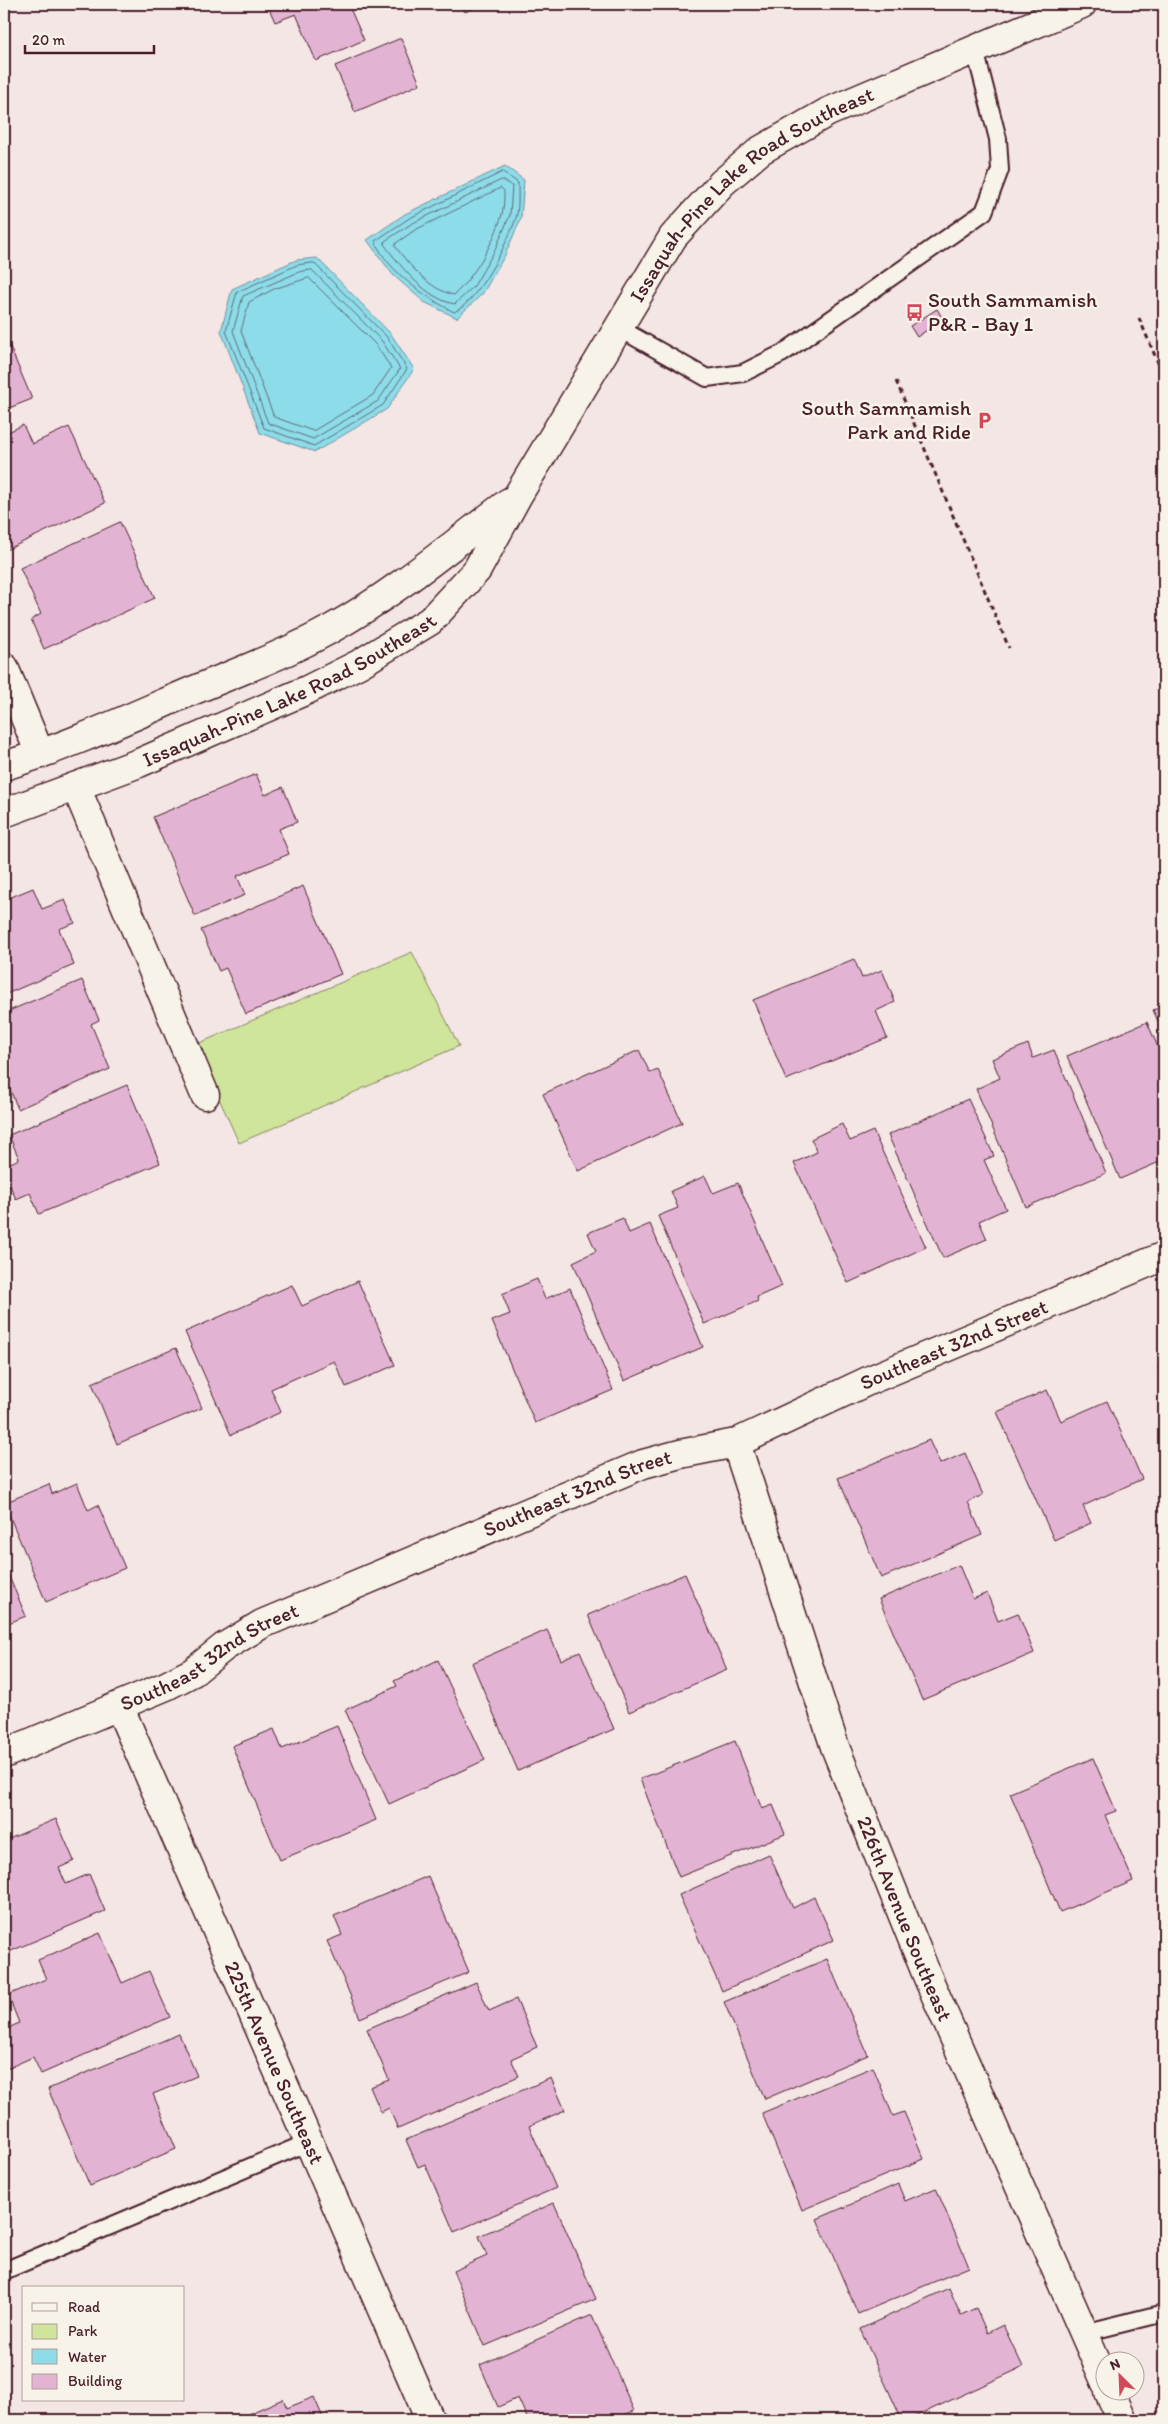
<svg xmlns="http://www.w3.org/2000/svg" width="1168" height="2424" viewBox="0 0 1168 2424" font-family="Itim,sans-serif">
	<style>
		.green { fill: #cee59b; stroke: #8c8263 }
		.water { fill: #8cdce9; stroke: #72909d }
		.lines { fill: none; stroke-linecap: round; stroke-linejoin: round }
		.shore { stroke: #646b77; stroke-width: 1 }
		.building { fill: #e3b3d4; stroke: #4a1f2b }
		.lane-casing { stroke: #4a1f2b; stroke-width: 20 }
		.street-casing { stroke: #4a1f2b; stroke-width: 31 }
		.secondary-casing { stroke: #4a1f2b; stroke-width: 31 }
		.path { stroke: #4a1f2b; stroke-width: 3; stroke-dasharray: 5 4; stroke-linecap: butt }
		.lane { stroke: #f7f3e8; stroke-width: 16 }
		.street { stroke: #f7f3e8; stroke-width: 28 }
		.secondary { stroke: #f7f3e8; stroke-width: 28 }
		.labels { text-anchor: middle; stroke-width: 5; stroke-linejoin: round; paint-order: stroke }
		.street-label { font-size: 21px; fill: #4a1f2b; stroke: #f7f3e8 }
		.poi-label { font-size: 21px; fill: #4a1f2b; stroke: #f7f3e8; text-anchor: start }
	</style>
	<rect width="100%" height="100%" fill="#f3e6e4"/>
	<filter id="ink" filterUnits="userSpaceOnUse"><feTurbulence type="fractalNoise" baseFrequency=".02" numOctaves="2"/><feDisplacementMap in="SourceGraphic" scale="10" xChannelSelector="R" yChannelSelector="G"/><feConvolveMatrix kernelMatrix="1 2 1 2 8 2 1 2 1" color-interpolation-filters="sRGB"/></filter>
	<g filter="url(#ink)">
		<polygon class="green" points="412,952 459,1046 239,1143 195,1045"/>
		<g class="water">
			<polygon points="505,166 524,180 521,218 505,255 483,293 457,318 424,302 393,275 367,240 405,214"/>
			<polygon points="317,258 391,334 414,369 387,409 315,452 260,433 221,331 232,289 296,260"/>
		</g>
		<g class="lines">
			<g class="shore">
				<path d="M503 172 518 183C518 194 519 208 516 218 508 242 477 303 454 312 427 298 387 271 375 241L408 219Z"/>
				<path d="M502 180 512 186 510 215 495 250 474 286 455 304C426 299 401 267 384 244L385 241 411 224Z"/>
				<path d="M501 188 504 191C504 198 504 207 502 214 494 243 475 275 454 295 430 290 409 265 395 246L396 243 415 230Z"/>
				<polygon points="314,263 387,337 407,369 383,405 314,446 264,428 226,331 237,292 297,265"/>
				<polygon points="312,270 382,341 400,369 378,401 313,439 268,423 233,331 243,296 299,272"/>
				<polygon points="309,278 376,345 391,368 373,395 313,431 274,417 241,331 249,302 274,289"/>
			</g>
		</g>
		<g class="building">
			<polygon points="267,4 348,4 364,40 316,61 296,14 275,22"/>
			<polygon points="461,4 483,4 465,12"/>
			<polygon points="401,38 420,84 355,112 335,66"/>
			<polygon points="937,309 943,319 917,337 910,326"/>
			<polygon points="4,333 32,399 4,410"/>
			<polygon points="23,425 32,444 69,427 105,503 4,551 4,434"/>
			<polygon points="120,522 155,598 44,649 31,620 41,614 20,568"/>
			<polygon points="256,774 265,795 283,787 297,822 279,829 289,854 237,876 245,895 195,916 153,817"/>
			<polygon points="303,886 341,974 246,1014 226,968 219,971 201,930"/>
			<polygon points="33,888 42,909 65,900 75,923 59,929 74,965 4,995 4,900"/>
			<polygon points="854,959 862,978 882,970 895,1002 876,1011 887,1038 786,1080 753,1000"/>
			<polygon points="82,980 99,1020 91,1024 110,1069 18,1109 4,1075 4,1013"/>
			<polygon points="1164,1006 1164,1035 1153,1010"/>
			<polygon points="1147,1022 1164,1061 1164,1149 1161,1151 1164,1160 1120,1179 1067,1056"/>
			<polygon points="1028,1044 1033,1058 1054,1050 1106,1173 1026,1207 976,1089 1000,1078 992,1059"/>
			<polygon points="639,1050 650,1073 658,1070 682,1123 578,1171 543,1094"/>
			<polygon points="127,1085 160,1163 39,1214 30,1193 16,1199 4,1172 4,1166 19,1159 9,1135"/>
			<polygon points="968,1099 994,1156 984,1160 1006,1209 979,1221 987,1239 943,1258 888,1135"/>
			<polygon points="842,1124 850,1141 873,1131 926,1247 848,1283 794,1163 817,1152 811,1139"/>
			<polygon points="705,1176 713,1193 738,1183 782,1286 757,1297 758,1301 704,1324 658,1216 678,1208 671,1191"/>
			<polygon points="623,1218 629,1233 650,1224 703,1347 624,1381 573,1262 596,1251 588,1233"/>
			<polygon points="537,1279 545,1299 570,1288 613,1390 535,1423 492,1321 510,1314 502,1294"/>
			<polygon points="358,1281 395,1365 346,1387 334,1361 271,1389 281,1412 231,1435 185,1332 292,1285 302,1306"/>
			<polygon points="176,1348 202,1408 117,1444 92,1383"/>
			<polygon points="1164,1364 1164,1381 1158,1367"/>
			<polygon points="1047,1390 1061,1421 1107,1401 1142,1479 1083,1506 1091,1523 1054,1540 997,1412"/>
			<polygon points="929,1440 940,1464 965,1453 983,1495 968,1502 982,1535 881,1578 838,1478"/>
			<polygon points="77,1483 88,1510 98,1505 125,1568 46,1602 4,1503 49,1484 52,1494"/>
			<polygon points="4,1565 26,1616 4,1625"/>
			<polygon points="959,1565 973,1599 987,1593 998,1621 1018,1613 1034,1653 922,1700 879,1599"/>
			<polygon points="685,1574 727,1670 629,1712 588,1615"/>
			<polygon points="547,1630 561,1660 580,1651 614,1729 518,1771 472,1663"/>
			<polygon points="438,1660 485,1760 389,1804 345,1710 397,1686 394,1681"/>
			<polygon points="337,1726 376,1820 280,1860 232,1746 274,1729 282,1749"/>
			<polygon points="735,1741 762,1809 773,1805 785,1834 679,1877 640,1779"/>
			<polygon points="1093,1758 1116,1811 1105,1815 1133,1881 1060,1912 1010,1793"/>
			<polygon points="56,1819 74,1861 59,1868 66,1884 89,1874 105,1911 4,1954 4,1841"/>
			<polygon points="769,1854 793,1908 814,1897 834,1940 722,1991 679,1895"/>
			<polygon points="428,1876 469,1972 360,2018 327,1941 342,1935 334,1916"/>
			<polygon points="100,1933 122,1983 149,1971 170,2017 41,2074 33,2057 6,2069 4,2064 4,2030 19,2023 8,1995 46,1979 38,1960"/>
			<polygon points="827,1959 868,2055 765,2099 724,2002"/>
			<polygon points="476,1982 489,2011 516,1999 537,2047 511,2059 519,2076 398,2129 389,2108 381,2112 370,2087 389,2080 367,2029"/>
			<polygon points="179,2034 197,2076 153,2094 176,2149 90,2186 48,2089"/>
			<polygon points="873,2067 893,2116 904,2112 924,2159 802,2210 762,2113"/>
			<polygon points="551,2078 565,2110 529,2126 556,2188 454,2232 425,2164 418,2167 406,2140"/>
			<polygon points="898,2184 905,2201 936,2188 969,2267 858,2314 817,2219"/>
			<polygon points="554,2203 596,2299 485,2346 453,2271 487,2256 479,2236"/>
			<polygon points="949,2288 961,2315 976,2308 987,2333 1003,2325 1023,2367 908,2420 902,2420 860,2329"/>
			<polygon points="592,2315 634,2411 612,2420 528,2420 518,2398 498,2407 480,2365"/>
			<polygon points="314,2397 324,2420 234,2420 283,2399 287,2408"/>
			<polygon points="658,2414 660,2420 643,2420"/>
		</g>
		<g class="lines">
			<defs>
				<g id="lane">
					<polyline points="617,327 707,378 743,373 783,353 984,212 1000,170 998,139 975,50"/>
					<polyline points="4,2271 309,2142"/>
					<polyline points="1084,2333 1164,2313"/>
				</g>
				<g id="street">
					<polyline points="4,667 40,754"/>
					<polyline points="76,787 205,1095"/>
					<path id="s1" d="M736 1443 835 1747 928 1978 1106 2383"/>
					<path id="s2" d="M119 1706 430 2420"/>
					<path id="s3" d="M4 1754 166 1686 193 1672 224 1647 262 1624 643 1464 680 1454 736 1443 870 1380 1164 1256"/>
					<polyline points="1109,2392 1122,2420"/>
				</g>
				<g id="secondary">
					<path d="M4 766C66 747 127 719 187 693 235 673 284 655 329 630 393 595 451 546 509 502"/>
					<path id="s4" d="M4 813 139 763 307 690 359 664 430 621 477 570 518 495 673 237 722 183 761 150 828 112 1082 4"/>
				</g>
			</defs>
			<use href="#lane" class="lane-casing"/>
			<use href="#street" class="street-casing"/>
			<use href="#secondary" class="secondary-casing"/>
			<g class="path">
				<polyline points="1139,318 1164,377"/>
				<polyline points="896,381 1009,648"/>
			</g>
			<use href="#lane" class="lane"/>
			<use href="#street" class="street"/>
			<use href="#secondary" class="secondary"/>
		</g>
	</g>
	<defs>
		<symbol id="bus-bare" viewBox="-9 -9 18 18"><path d="M-5-6H5V4H4V6H2V4H-2V6H-4V4H-5ZM-3.5-4V0h7V-4ZM-3.5 1.2v1.5H-2V1.2ZM2 1.2v1.5H3.5V1.2Z" fill="#d1495b" stroke="#f7f3e8" stroke-width="2.5" paint-order="stroke"/></symbol>
		<symbol id="parking-bare" viewBox="-9 -9 18 18"><path d="M-3.5-5.5H1a3.5 3.5 0 0 1 0 7H-1V5.5H-3.5ZM-1-3.4V-.6H.8a1.4 1.4 0 0 0 0-2.8Z" fill="#d1495b" stroke="#f7f3e8" stroke-width="2.5" paint-order="stroke"/></symbol>
	</defs>
	<g fill-rule="evenodd">
		<use href="#bus-bare" x="902" y="300" width="25" height="25"/>
		<use href="#parking-bare" x="972" y="408" width="25" height="25"/>
	</g>
	<g class="labels">
		<g class="street-label">
			<text dy="7" stroke="none"><textPath href="#s4" startOffset="1012">Issaquah-Pine Lake Road Southeast</textPath></text>
			<text dy="7" stroke="none"><textPath href="#s4" startOffset="311">Issaquah-Pine Lake Road Southeast</textPath></text>
			<text dy="7" stroke="none"><textPath href="#s3" startOffset="1038">Southeast 32nd Street</textPath></text>
			<text dy="7" stroke="none"><textPath href="#s3" startOffset="632">Southeast 32nd Street</textPath></text>
			<text dy="7" stroke="none"><textPath href="#s3" startOffset="228">Southeast 32nd Street</textPath></text>
			<text dy="7" stroke="none"><textPath href="#s1" startOffset="505">226th Avenue Southeast</textPath></text>
			<text dy="7" stroke="none"><textPath href="#s2" startOffset="389">225th Avenue Southeast</textPath></text>
		</g>
		<g class="poi-label">
			<text x="928" y="307">South Sammamish<tspan x="928" dy="24">P&amp;R - Bay 1</tspan></text>
			<text x="971" y="415" text-anchor="end">South Sammamish<tspan x="971" dy="24">Park and Ride</tspan></text>
		</g>
	</g>
	<rect width="1168" height="2424" fill="none" stroke="#f7f3e8" stroke-width="20"/>
	<rect x="10" y="10" width="1148" height="2404" fill="none" stroke="#4a1f2b" stroke-width="2" filter="url(#ink)"/>
	<rect x="22" y="2286" width="162" height="115" fill="#f7f3e8" stroke="#b29e9c"/>
	<rect x="32" y="2303" width="25" height="8" fill="#f7f3e8" stroke="#b29e9c"/>
	<text x="68" y="2312" font-size="15" fill="#4a1f2b">Road</text>
	<rect x="32" y="2324" width="25" height="15" fill="#cee59b" stroke="#b29e9c"/>
	<text x="68" y="2336" font-size="15" fill="#4a1f2b">Park</text>
	<rect x="32" y="2349" width="25" height="15" fill="#8cdce9" stroke="#b29e9c"/>
	<text x="68" y="2362" font-size="15" fill="#4a1f2b">Water</text>
	<rect x="32" y="2374" width="25" height="15" fill="#e3b3d4" stroke="#b29e9c"/>
	<text x="68" y="2386" font-size="15" fill="#4a1f2b">Building</text>
	<g transform="translate(1120 2376) rotate(336)"><circle r="24" fill="#f7f3e8" stroke="#b29e9c"/>
	<path d="M0-4L9 19L0 12L-9 19Z" fill="#d1495b"/>
	<text y="-8" font-size="14" font-weight="bold" text-anchor="middle" fill="#4a1f2b">N</text>
	</g>
	<path d="M25 45v8h129v-8" fill="none" stroke="#4a1f2b" stroke-width="2.5"/>
	<text x="32" y="45" font-size="15" fill="#4a1f2b" stroke="#f7f3e8" stroke-width="4" paint-order="stroke">20 m</text>
</svg>
